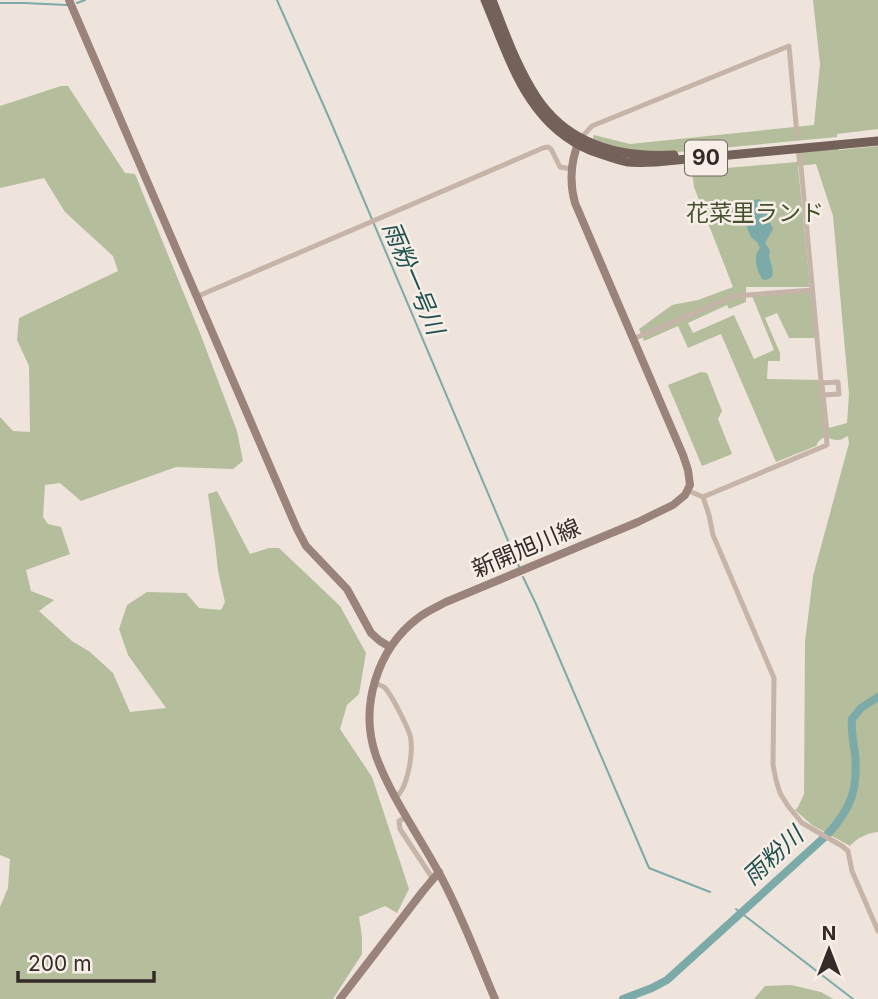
<svg xmlns="http://www.w3.org/2000/svg" width="878" height="999" viewBox="0 0 878 999" font-family="Inter,'Noto Sans JP',sans-serif">
	<style>
		.green { fill: #b4bd9c; fill-rule: evenodd }
		.water { fill: #7caaa9 }
		.lines { fill: none; stroke-linecap: round; stroke-linejoin: round }
		.stream { stroke: #7caaa9; stroke-width: 2 }
		.river { stroke: #7caaa9; stroke-width: 8 }
		.street { stroke: #c6b4a8; stroke-width: 5 }
		.secondary { stroke: #9a837a; stroke-width: 8 }
		.primary { stroke: #74615a; stroke-width: 9 }
		.labels { text-anchor: middle; stroke-width: 5; stroke-linejoin: round; paint-order: stroke }
		.shield { fill: #f7efe7; stroke: #6e6661; stroke-width: 2 }
		.shield-label { font-size: 21px; font-weight: bold; fill: #342b27 }
		.park-label { font-size: 23px; fill: #45502d; stroke: #f7efe7 }
		.street-label { font-size: 23px; fill: #342b27; stroke: #f7efe7 }
		.water-label { font-size: 24px; font-style: italic; fill: #215251; stroke: #f7efe7 }
	</style>
	<rect width="100%" height="100%" fill="#efe4db"/>
	<g class="green">
		<polygon points="813,0 878,0 878,129 837,134 837,137 657,154 634,153 592,141 594,135 630,144 814,125 820,64"/>
		<polygon points="61,86 68,86 125,173 135,174 200,333 237,431 243,461 233,469 176,467 81,501 60,483 45,485 43,517 48,524 61,527 70,554 26,570 31,591 54,600 39,611 72,641 90,652 113,673 130,712 166,708 128,655 119,629 127,605 147,592 186,593 199,608 221,610 225,602 218,571 215,543 208,494 217,491 250,554 269,548 279,548 340,606 366,653 359,694 347,705 340,729 372,777 409,889 397,913 385,906 359,917 362,937 362,954 333,999 0,999 0,907 8,888 10,859 0,855 0,417 13,431 30,432 29,366 17,340 19,318 118,271 113,256 65,212 44,178 0,188 0,106"/>
		<path d="M878 146V832C867 833 857 838 850 846L812 825 795 810 798 807 804 794 805 642 813 576 849 443 848 436C845 437 842 440 839 440 828 440 823 432 816 446L776 462 721 334 688 348 678 326 644 341 639 329 672 305 698 300 733 287 694 187 692 171 797 162 796 151 838 147 839 150ZM816 164 833 216 849 394 847 423 829 428 824 380 767 379 768 361H780V353L765 318 777 313 789 338H816L811 294 809 291 752 296 774 350 754 359 734 315 693 333 688 323 727 305 729 309 746 302V287H810L798 166Z"/>
		<polygon points="701,372 707,373 722,411 718,419 732,454 702,466 668,385"/>
		<polygon points="791,985 821,992 833,999 754,999 765,986"/>
	</g>
	<path class="water" d="M759 199 769 207 768 219 773 229 765 243 770 250 769 256C771 264 774 268 772 277L766 280 762 279C757 270 752 257 760 248L757 242 751 237 747 228 749 218 746 209 747 205 754 200Z"/>
	<g class="lines">
		<g class="stream">
			<polyline points="277,0 330,120 520,569"/>
			<polyline points="0,3 24,3 67,5"/>
			<polyline points="77,3 85,0"/>
			<polyline points="523,577 536,604 649,868 710,892"/>
			<polyline points="736,909 853,999"/>
		</g>
		<path class="river" d="M623 999 652 988 667 980 828 834C852 807 858 789 855 753 853 742 851 730 852 719L861 708 878 697"/>
		<g class="street">
			<polyline points="580,139 592,126 789,46 797,135"/>
			<polyline points="196,297 543,148 548,147 551,149 560,167 572,169"/>
			<polyline points="633,339 734,296 812,290"/>
			<polyline points="821,383 838,382 839,394 822,395"/>
			<polyline points="689,491 703,497 709,515 713,535 774,678 773,765 776,780 780,793 788,806 802,823 842,846 848,851 852,871 878,931"/>
			<polyline points="703,497 827,445 800,156"/>
			<path d="M374 683C377 684 381 685 384 687 391 693 407 726 410 735 414 750 408 788 396 797"/>
			<polyline points="407,817 399,821 400,829 433,879"/>
		</g>
		<g class="secondary">
			<polyline points="69,0 297,529 306,546 347,589 371,633 380,641 390,647"/>
			<polyline points="340,999 423,891 439,872"/>
			<path d="M495 999C477 957 461 913 439 873 418 834 391 797 376 756 359 707 377 649 418 618 427 611 437 607 446 602L638 522 673 505 685 495 690 485 688 470 683 455 575 203C569 181 571 159 580 139"/>
		</g>
		<g class="primary">
			<path d="M485 0C510 59 527 125 592 151 604 155 616 160 628 162 637 163 647 162 656 162L878 141"/>
			<path d="M492 0C505 33 517 68 537 98 569 146 620 158 674 155"/>
		</g>
	</g>
	<g class="labels">
		<rect class="shield" x="685" y="140.5" width="42" height="35" rx="5"/>
		<g class="shield-label">
			<text x="706" y="165">90</text>
		</g>
		<g class="park-label">
			<text x="755" y="221">花菜里ランド</text>
		</g>
		<g class="street-label">
			<text transform="translate(526 548) rotate(-23)" y="8">新開旭川線</text>
		</g>
		<g class="water-label">
			<text transform="translate(413 278) rotate(67)" y="8">雨粉一号川</text>
			<text transform="translate(773 856) rotate(-43)" y="8">雨粉川</text>
		</g>
	</g>
	<g transform="translate(829 950)" stroke="#f7efe7" stroke-width="5" paint-order="stroke">
	<path d="M0-5L12 26L0 18L-12 26Z" fill="#342b27"/>
	<text y="-10" font-size="19" font-weight="bold" text-anchor="middle" fill="#342b27">N</text>
	</g>
	<path d="M18 971v10h136v-10" fill="none" stroke="#342b27" stroke-width="3.5"/>
	<text x="28" y="971" font-size="21" fill="#342b27" stroke="#f7efe7" stroke-width="5" paint-order="stroke">200 m</text>
</svg>
